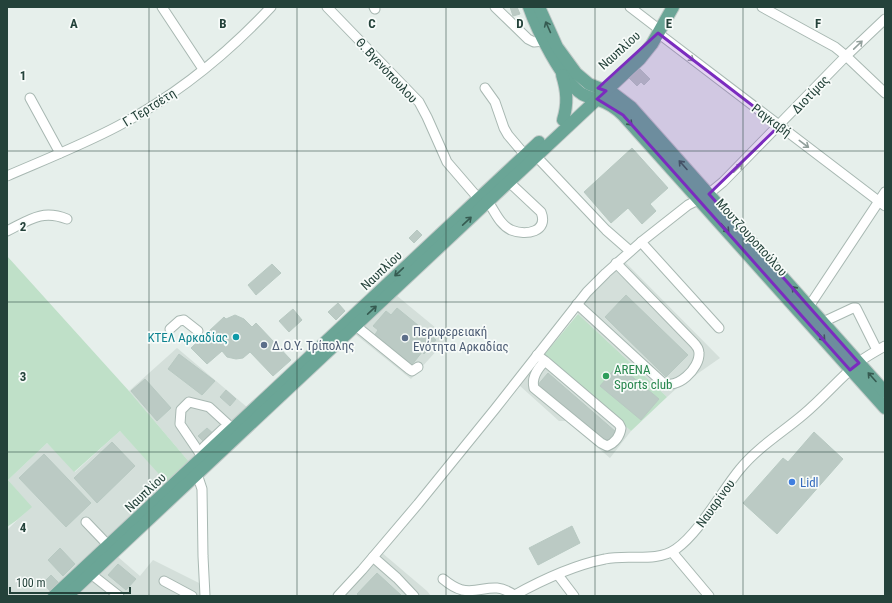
<svg xmlns="http://www.w3.org/2000/svg" width="892" height="603" viewBox="0 0 892 603" font-family="'Roboto Condensed',sans-serif">
	<style>
		.built { fill: #d4dfda }
		.green { fill: #bfe0c8 }
		.building { fill: #bbcac4; stroke: #b8c9c2 }
		.lines { fill: none; stroke-linecap: round; stroke-linejoin: round }
		.minor-casing { stroke: #a8b8b2; stroke-width: 11 }
		.major-casing { stroke: #c2cac8; stroke-width: 14 }
		.minor { stroke: #fff; stroke-width: 9 }
		.major { stroke: #6aa596; stroke-width: 12 }
		.oneway { stroke: #365b51 }
		.oneway2 { stroke: #92a09c }
		.marked { fill: #7b2cbf; fill-opacity: 0.2; stroke: #7b2cbf; stroke-width: 3; stroke-linejoin: round }
		.grid { fill: none; stroke: #24423a; stroke-width: 1; stroke-opacity: 0.55 }
		.culture-dot { fill: #0f9aa8; stroke: #f7fbf9; stroke-width: 1.5 }
		.service-dot { fill: #5c6f8a; stroke: #f7fbf9; stroke-width: 1.5 }
		.leisure-dot { fill: #2e9e5b; stroke: #f7fbf9; stroke-width: 1.5 }
		.shop-dot { fill: #3f7fe0; stroke: #f7fbf9; stroke-width: 1.5 }
		.labels { text-anchor: middle; stroke-width: 3.5; stroke-linejoin: round; paint-order: stroke }
		.street-label { font-size: 13px; fill: #24423a; stroke: #f7fbf9 }
		.service-label { font-size: 13px; fill: #4e5e75; stroke: #f7fbf9; text-anchor: start }
		.culture-label { font-size: 13px; fill: #0d838f; stroke: #f7fbf9; text-anchor: end }
		.leisure-label { font-size: 13px; fill: #27864d; stroke: #f7fbf9; text-anchor: start }
		.shop-label { font-size: 13px; fill: #366cbe; stroke: #f7fbf9; text-anchor: start }
		.grid-label { font-size: 13px; text-anchor: middle; font-weight: bold; fill: #24423a; stroke: #f7fbf9; stroke-width: 3.5; stroke-linejoin: round; paint-order: stroke }
	</style>
	<rect width="100%" height="100%" fill="#e6efeb"/>
	<g class="built">
		<polygon points="624,261 720,358 677,388 667,397 578,314 578,310 597,286"/>
		<polygon points="396,295 448,338 411,379 355,334"/>
		<polygon points="177,348 248,408 190,463 129,391"/>
		<polygon points="544,355 631,431 610,458 566,421 559,421 519,385"/>
		<polygon points="120,431 168,483 118,557 140,576 153,560 201,584 201,596 7,596 7,530 31,507 8,480 47,443 75,472"/>
		<polygon points="381,552 427,591 431,596 341,596"/>
	</g>
	<g class="green">
		<polygon points="7,256 129,391 190,463 167,483 120,431 74,472 47,443 8,480 32,507 17,520 7,527"/>
		<polygon points="578,314 667,397 631,431 544,355"/>
	</g>
	<g class="building">
		<polygon points="510,7 517,7 520,14 513,16"/>
		<polygon points="639,68 650,79 644,85 641,82 637,86 629,78"/>
		<polygon points="632,148 668,188 650,204 656,211 642,224 628,208 611,223 584,192"/>
		<polygon points="417,230 422,235 414,243 409,238"/>
		<polygon points="272,264 281,273 256,295 248,285"/>
		<polygon points="626,295 688,355 666,377 605,317"/>
		<polygon points="338,303 345,311 336,320 328,312"/>
		<polygon points="397,308 436,340 424,354 422,352 411,366 374,336 378,330 373,326 386,311 391,315"/>
		<polygon points="293,309 302,320 289,332 279,321"/>
		<polygon points="235,315 244,319 252,327 256,323 291,360 273,376 250,352 243,358 236,359 227,357 222,351 207,364 191,348 224,317 226,319"/>
		<polygon points="179,354 215,381 202,395 168,369"/>
		<polygon points="618,365 659,399 641,420 600,386"/>
		<polygon points="548,373 616,432 605,445 536,387"/>
		<polygon points="145,379 171,408 157,421 131,391"/>
		<polygon points="226,390 236,399 230,406 220,397"/>
		<polygon points="207,428 215,435 206,444 198,436"/>
		<polygon points="814,432 843,459 777,534 743,503 783,458 788,462"/>
		<polygon points="112,442 135,466 97,503 74,478"/>
		<polygon points="44,454 91,503 66,527 19,478"/>
		<polygon points="572,526 580,543 538,565 529,548"/>
		<polygon points="60,548 75,564 63,576 48,560"/>
		<polygon points="118,564 136,579 126,590 108,575"/>
		<polygon points="377,573 402,596 359,596 357,594"/>
		<polygon points="51,575 59,583 51,592 43,583"/>
	</g>
	<g class="lines">
		<defs>
			<g id="minor">
				<polyline points="162,7 203,69"/>
				<polyline points="327,7 419,102 427,117 447,162 478,198"/>
				<polyline points="374,7 375,9"/>
				<polyline points="495,7 528,39 534,42 544,41"/>
				<polyline points="630,7 660,30"/>
				<polyline points="762,7 835,47 846,56 885,93"/>
				<polyline points="658,33 885,206"/>
				<polyline points="485,88 495,102 504,128 508,135 525,155"/>
				<polyline points="30,98 60,153"/>
				<polyline points="536,156 606,230 630,251"/>
				<path d="M7 176C44 160 82 145 118 126 175 96 227 54 271 7"/>
				<path d="M488 202C495 211 499 224 511 230 526 236 549 232 541 212L509 182"/>
				<path d="M7 231C29 220 42 209 67 219"/>
				<polyline points="641,242 719,328"/>
				<path d="M577 304 662 382C677 391 700 368 699 353 699 348 696 345 693 342L616 263"/>
				<polyline points="806,311 885,192"/>
				<polyline points="823,322 853,308 856,308 877,350"/>
				<polyline points="356,326 409,369 412,371 418,367"/>
				<polyline points="170,329 179,321 184,320 198,331"/>
				<path d="M537 355 545 361 619 424 621 428C620 436 615 443 607 446L601 443 534 388C531 377 538 368 545 361"/>
				<polyline points="203,458 180,424 181,410 189,402 209,407 233,429"/>
				<polyline points="203,458 204,447 223,429 233,429"/>
				<polyline points="193,470 197,474 202,489 203,556 205,596"/>
				<polyline points="86,522 108,545"/>
				<polyline points="672,552 709,596"/>
				<polyline points="373,557 397,578 414,596"/>
				<polyline points="91,574 119,596"/>
				<polyline points="558,575 574,596"/>
				<path d="M443 579C449 584 455 588 462 590 482 594 493 580 514 595"/>
				<polyline points="164,581 192,596"/>
				<polyline points="338,596 362,570 418,504 495,409 587,292 606,273 641,242 688,205 706,196 723,182 846,56 885,19"/>
				<path d="M513 596C540 581 574 565 605 559 628 554 656 563 676 549 700 532 721 492 740 469 758 447 783 432 804 414 823 398 840 378 859 362 867 356 876 351 885 346"/>
			</g>
			<g id="major">
				<path d="M529 7C537 30 562 81 582 94 587 97 593 98 599 100 608 103 616 108 623 115L885 408"/>
				<polyline points="539,7 557,47 576,73 589,84 614,94 631,107 885,392"/>
				<path d="M562 75C567 91 568 104 563 120"/>
				<polyline points="54,596 539,142"/>
				<polyline points="67,596 640,59 652,44 673,7"/>
			</g>
		</defs>
		<use href="#minor" class="minor-casing"/>
		<use href="#major" class="major-casing"/>
		<use href="#minor" class="minor"/>
		<use href="#major" class="major"/>
	</g>
	<defs><path id="oneway-shaft" d="M-6 0H5M1.5-3L5.5 0L1.5 3" fill="none" stroke-width="1.6" stroke-linecap="round" stroke-linejoin="round"/></defs>
	<g class="oneway">
		<use href="#oneway-shaft" transform="translate(548 27) rotate(-114)"/>
		<use href="#oneway-shaft" transform="translate(628 121) rotate(48)"/>
		<use href="#oneway-shaft" transform="translate(683 165) rotate(-132)"/>
		<use href="#oneway-shaft" transform="translate(467 221) rotate(-43)"/>
		<use href="#oneway-shaft" transform="translate(725 228) rotate(48)"/>
		<use href="#oneway-shaft" transform="translate(399 272) rotate(137)"/>
		<use href="#oneway-shaft" transform="translate(796 291) rotate(-131)"/>
		<use href="#oneway-shaft" transform="translate(372 310) rotate(-43)"/>
		<use href="#oneway-shaft" transform="translate(821 336) rotate(49)"/>
		<use href="#oneway-shaft" transform="translate(872 377) rotate(-132)"/>
	</g>
	<g class="oneway2">
		<use href="#oneway-shaft" transform="translate(858 45) rotate(-44)"/>
		<use href="#oneway-shaft" transform="translate(689 57) rotate(39)"/>
		<use href="#oneway-shaft" transform="translate(804 144) rotate(37)"/>
		<use href="#oneway-shaft" transform="translate(738 168) rotate(-44)"/>
	</g>
	<path class="marked" d="M658 33 779 126 709 194 859 363 850 370 623 115 597 99 606 91 598 88Z"/>
	<path class="grid" d="M149 7V596M297 7V596M446 7V596M595 7V596M743 7V596M7 151H885M7 302H885M7 452H885"/>
	<circle class="culture-dot" cx="236" cy="337" r="4"/>
	<g class="service-dot">
		<circle cx="405" cy="338" r="4"/>
		<circle cx="264" cy="345" r="4"/>
	</g>
	<circle class="leisure-dot" cx="606" cy="376" r="4"/>
	<circle class="shop-dot" cx="792" cy="482" r="4"/>
	<g class="labels">
		<g class="street-label">
			<text transform="translate(619 50) rotate(-42)" y="5">Ναυπλίου</text>
			<text transform="translate(387 70) rotate(47)" y="5">Θ. Βγενόπουλου</text>
			<text transform="translate(810 94) rotate(-46)" y="5">Διοτίμας</text>
			<text transform="translate(149 107) rotate(-32)" y="5">Γ. Τερτσέτη</text>
			<text transform="translate(772 120) rotate(37)" y="5">Ραγκαβή</text>
			<text transform="translate(752 237) rotate(48)" y="5">Μουτζουροπούλου</text>
			<text transform="translate(381 270) rotate(-43)" y="5">Ναυπλίου</text>
			<text transform="translate(145 492) rotate(-43)" y="5">Ναυπλίου</text>
			<text transform="translate(715 503) rotate(-54)" y="5">Ναυαρίνου</text>
		</g>
		<g class="service-label">
			<text x="413" y="336">Περιφερειακή<tspan x="413" dy="15">Ενότητα Αρκαδίας</tspan></text>
			<text x="272" y="350">Δ.Ο.Υ. Τρίπολης</text>
		</g>
		<g class="culture-label">
			<text x="228" y="342">ΚΤΕΛ Αρκαδίας</text>
		</g>
		<g class="leisure-label">
			<text x="614" y="374">ARENA<tspan x="614" dy="15">Sports club</tspan></text>
		</g>
		<g class="shop-label">
			<text x="800" y="487">Lidl</text>
		</g>
	</g>
	<g class="grid-label">
		<text x="74" y="28">A</text>
		<text x="223" y="28">B</text>
		<text x="372" y="28">C</text>
		<text x="520" y="28">D</text>
		<text x="669" y="28">E</text>
		<text x="818" y="28">F</text>
		<text x="23" y="80">1</text>
		<text x="23" y="231">2</text>
		<text x="23" y="381">3</text>
		<text x="23" y="532">4</text>
	</g>
	<rect width="892" height="603" fill="none" stroke="#24423a" stroke-width="16"/>
	<path d="M10 587v6h120v-6" fill="none" stroke="#24423a" stroke-width="2"/>
	<text x="16" y="587" font-size="12" fill="#24423a" stroke="#f7fbf9" stroke-width="3" paint-order="stroke">100 m</text>
</svg>
